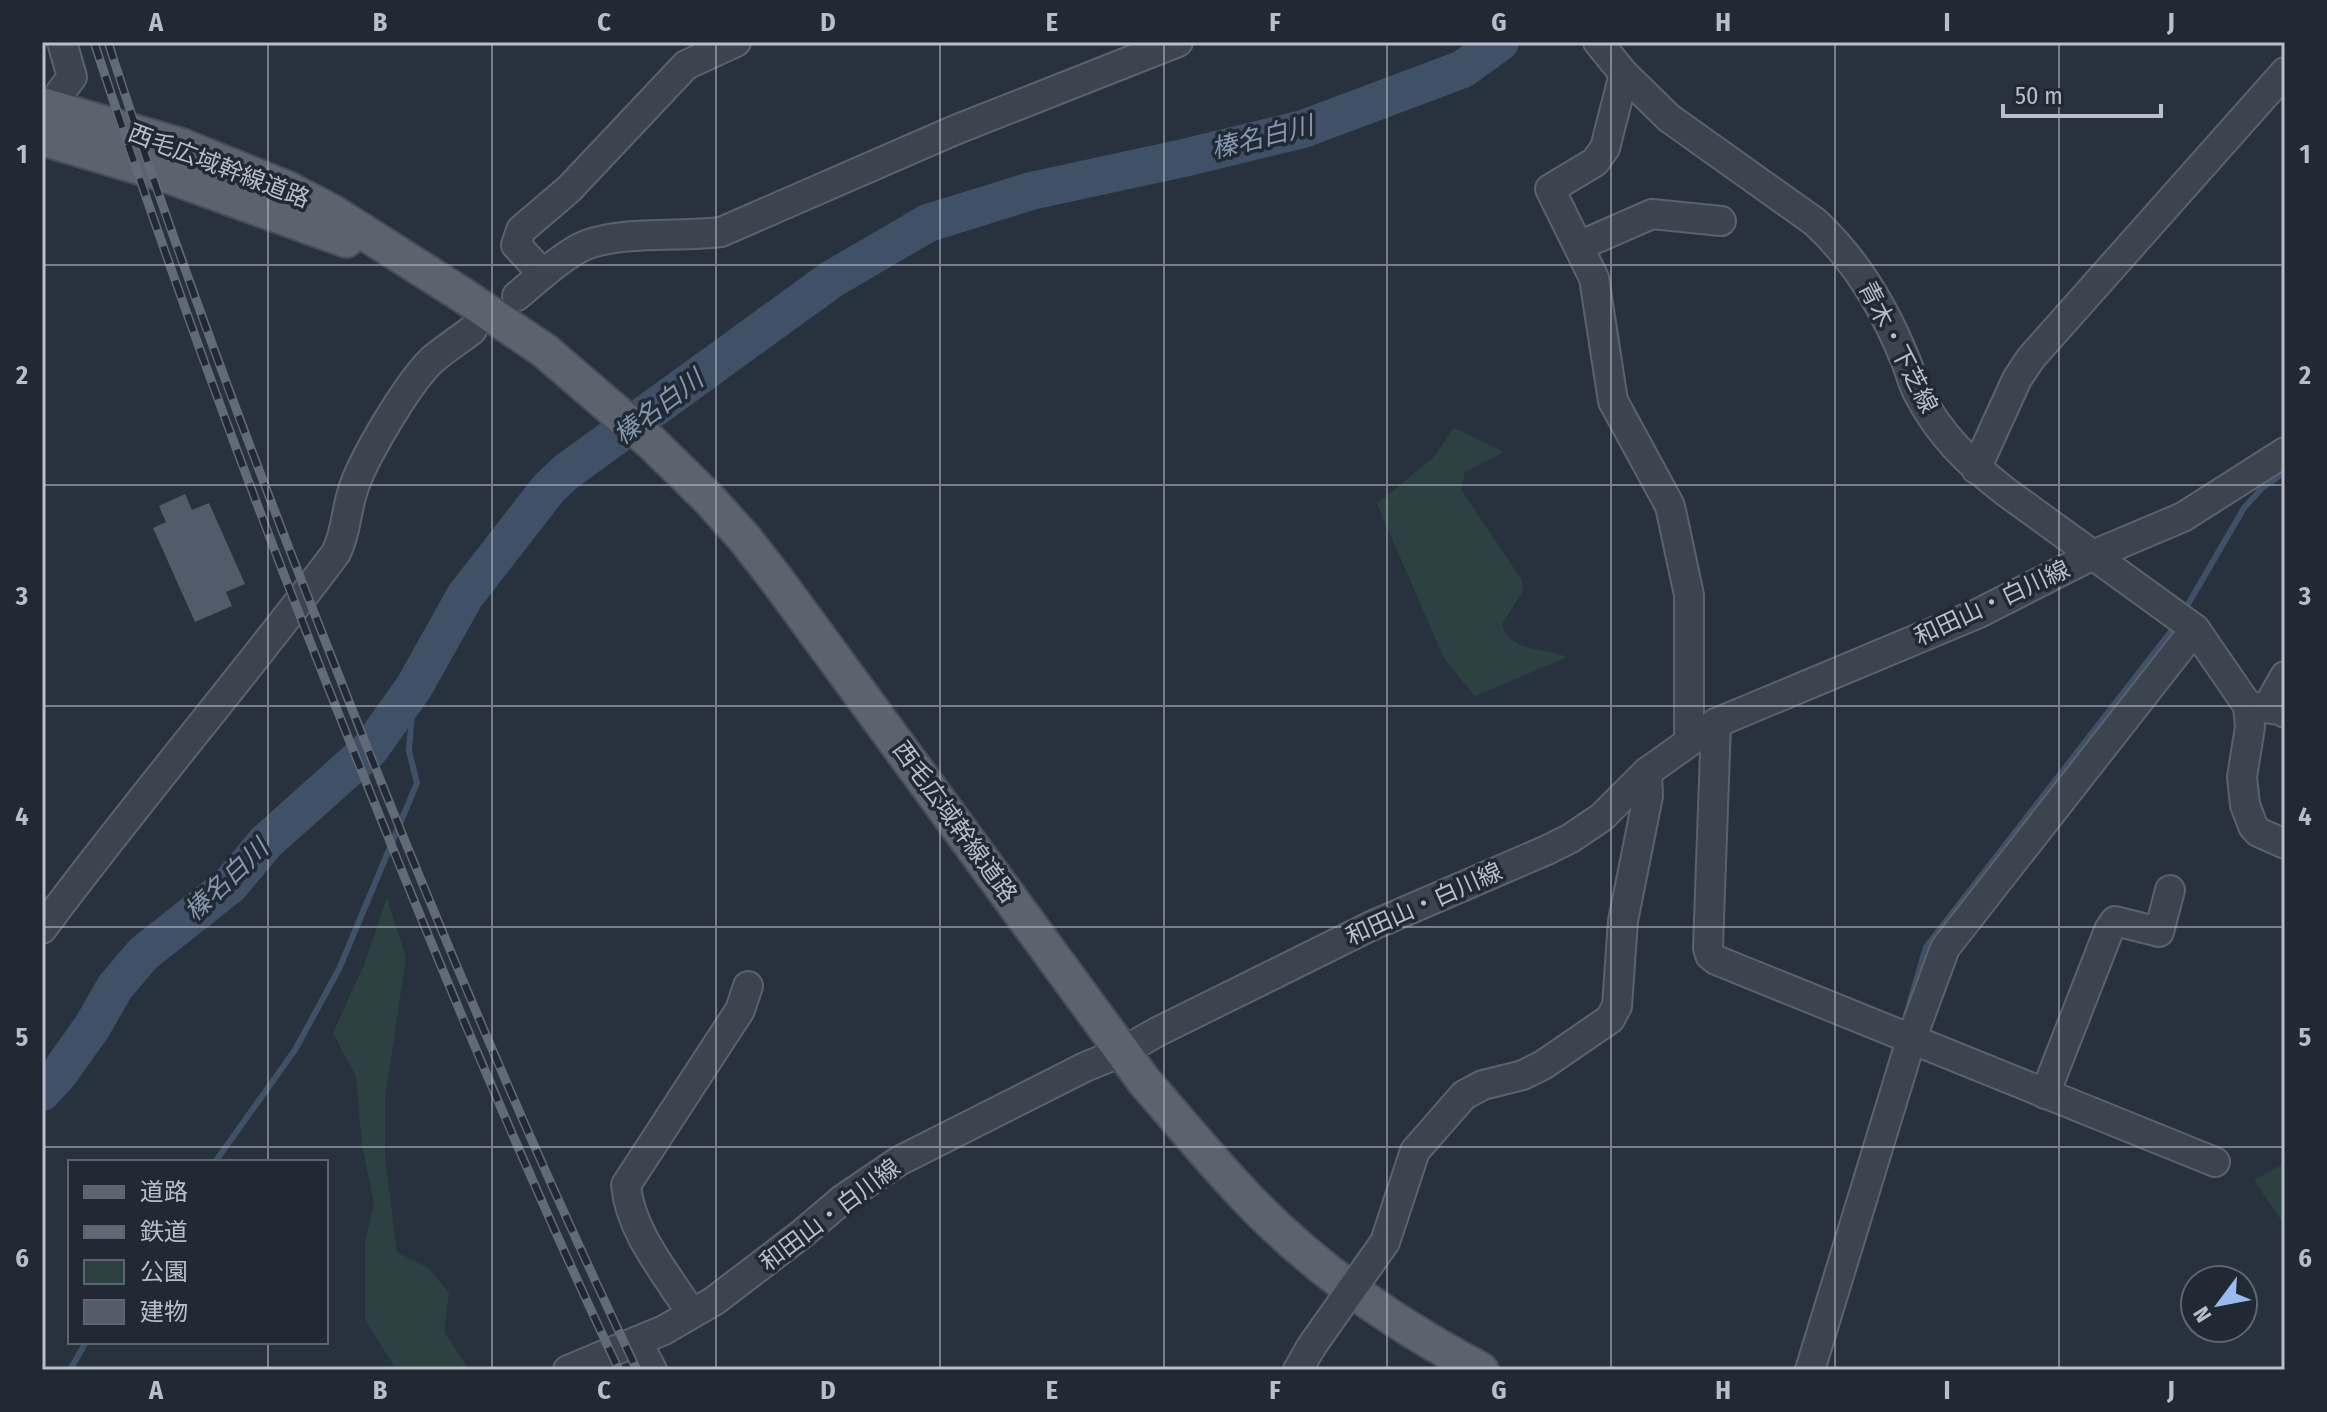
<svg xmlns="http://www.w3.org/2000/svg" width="2327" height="1412" viewBox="0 0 2327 1412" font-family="'Fira Sans Condensed','Noto Sans JP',sans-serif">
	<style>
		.green { fill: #2d4142 }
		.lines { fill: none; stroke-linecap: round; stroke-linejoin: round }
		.stream { stroke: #405066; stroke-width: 6 }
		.river { stroke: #405066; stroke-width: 38 }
		.building { fill: #525b69 }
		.minor-casing { stroke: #5a626c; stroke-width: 32 }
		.major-casing { stroke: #464d58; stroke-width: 38 }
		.minor { stroke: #3c444f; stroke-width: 28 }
		.major { stroke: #5a636e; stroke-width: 34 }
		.rail-casing { stroke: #616a77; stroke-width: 9 }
		.rail { stroke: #212934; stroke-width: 6; stroke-dasharray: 18; stroke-linecap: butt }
		.minor-bridge-casing { stroke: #5a626c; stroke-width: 32; stroke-linecap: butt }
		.minor-bridge { stroke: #3c444f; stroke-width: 28 }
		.grid { fill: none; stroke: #b9bfc9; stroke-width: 2; stroke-opacity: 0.55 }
		.labels { text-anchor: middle; stroke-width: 7; stroke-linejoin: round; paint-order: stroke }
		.street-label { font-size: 24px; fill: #b9bfc9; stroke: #212934 }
		.water-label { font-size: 26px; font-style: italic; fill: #8396ad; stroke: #212934 }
		.neatline { fill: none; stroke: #b9bfc9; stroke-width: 3 }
		.grid-label { font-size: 26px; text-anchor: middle; font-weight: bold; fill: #b9bfc9 }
	</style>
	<rect width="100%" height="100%" fill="#28323e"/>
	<g class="green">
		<path d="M1454 428 1504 452 1465 472 1461 490 1522 580 1523 591 1502 624C1510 653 1543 647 1567 657L1475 696 1445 660 1377 504 1434 457Z"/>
		<polygon points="387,898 406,958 385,1098 385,1158 397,1252 428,1268 449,1293 444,1332 469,1370 397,1370 365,1320 365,1242 374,1204 362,1145 356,1076 333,1033 364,965"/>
		<polygon points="2285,1163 2285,1226 2254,1180"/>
	</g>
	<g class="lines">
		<g class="stream">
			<polyline points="2187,606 2244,508 2262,488 2285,472"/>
			<polyline points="1906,1015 1926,947 2175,626"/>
			<polyline points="215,1162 295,1050 339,969 417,783 409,751 414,687"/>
			<polyline points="70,1370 86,1342"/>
		</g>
		<polyline class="river" points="42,1092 60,1072 92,1027 115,987 143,954 230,885 266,842 370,749 414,687 465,596 549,488 566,472 832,279 928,223 1031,191 1188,157 1303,129 1463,69 1500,42"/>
	</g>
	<polygon class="building" points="185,494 192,510 209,503 245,584 226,592 232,606 195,622 153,528 166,522 159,506"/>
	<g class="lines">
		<defs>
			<g id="minor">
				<path d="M1598 42 1624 74 1669 118 1815 222C1856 260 1884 307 1905 359 1910 370 1912 382 1918 393 1940 436 1969 463 2006 492L2195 629 2248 706 2250 727 2242 777 2245 805 2253 826 2258 832 2285 844"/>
				<polyline points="1624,74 1605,148 1595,162 1550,189 1594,278 1613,401 1670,506 1689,595 1689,740"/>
				<polyline points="55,109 60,93 72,77 62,42"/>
				<polyline points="1579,246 1652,214 1721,221"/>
				<polyline points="543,274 516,245 521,230 569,189 686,65 736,42"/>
				<path d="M517 296C535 281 564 254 586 245 622 231 681 237 721 232L955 130 1178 42"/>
				<polyline points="1976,469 2017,379 2031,358 2285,72"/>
				<polyline points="2248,706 2281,710 2285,713"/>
				<polyline points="2267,708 2285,676"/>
				<polyline points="1716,723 1708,948 1710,955 1716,960 2215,1162"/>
				<path d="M42 929C137 801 241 680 336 553 346 533 346 513 352 493 361 461 408 383 432 360 445 349 459 340 472 330"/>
				<polyline points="2045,1094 2109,930 2115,921 2159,932 2170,890"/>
				<polyline points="1385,1242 1415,1151 1464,1095 1483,1085 1523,1075 1543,1065 1610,1019 1617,1006 1623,921 1648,796 1647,772"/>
				<path d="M691 1313C667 1274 630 1232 626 1185L740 1010 748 986"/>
				<polyline points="637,1341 652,1370"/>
				<polyline points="568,1370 664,1330 714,1301 803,1233 843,1199 899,1161 1085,1067 1124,1051 1157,1032 1371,926 1547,850 1571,838 1602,817 1647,772 1716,723 1979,613 2093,555 2183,517 2285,452"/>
				<polyline points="1298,1370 1311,1347"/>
				<polyline points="1810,1370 1911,1040 1945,948 2195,629"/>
			</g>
			<g id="major">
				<path d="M42 105 182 146 288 189 332 212 464 296 545 351 652 443 709 499 745 539 777 580 1144 1081C1178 1120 1210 1159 1245 1196 1313 1268 1394 1324 1481 1370"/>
				<polyline points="42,138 166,175 346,240"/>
			</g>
		</defs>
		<use href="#minor" class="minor-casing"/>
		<use href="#major" class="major-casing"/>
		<use href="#minor" class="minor"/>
		<use href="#major" class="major"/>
		<defs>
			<g id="rail">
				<path d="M94 42C175 290 266 535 364 777 444 977 527 1175 619 1370"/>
				<path d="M108 42C173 245 248 445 326 643 422 889 524 1132 637 1370"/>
			</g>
		</defs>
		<use href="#rail" class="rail-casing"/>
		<use href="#rail" class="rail"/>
		<defs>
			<polyline id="minor-bridge" points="1311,1347 1385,1242"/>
		</defs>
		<use href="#minor-bridge" class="minor-bridge-casing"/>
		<use href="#minor-bridge" class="minor-bridge"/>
	</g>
	<path class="grid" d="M268 42V1162M492 42V1370M716 42V1370M940 42V1370M1164 42V1370M1387 42V1370M1611 42V1370M1835 42V1370M2059 42V1370M42 265H2285M42 485H2285M42 706H2285M42 927H2285M42 1147H2285M268 1342V1370"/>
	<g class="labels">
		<g class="street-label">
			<text transform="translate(219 166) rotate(21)" y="8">西毛広域幹線道路</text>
			<text transform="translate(1898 347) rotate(63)" y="8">青木・下芝線</text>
			<text transform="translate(1992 603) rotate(-25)" y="8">和田山・白川線</text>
			<text transform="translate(955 822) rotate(54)" y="8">西毛広域幹線道路</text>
			<text transform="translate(1424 904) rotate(-24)" y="8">和田山・白川線</text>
			<text transform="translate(830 1215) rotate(-37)" y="8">和田山・白川線</text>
		</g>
		<g class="water-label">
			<text transform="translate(1262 137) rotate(-14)" y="9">榛名白川</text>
			<text transform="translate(658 407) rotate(-37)" y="9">榛名白川</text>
			<text transform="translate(226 880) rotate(-44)" y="9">榛名白川</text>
		</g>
	</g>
	<rect width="2327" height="1412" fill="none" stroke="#212934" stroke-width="88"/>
	<rect x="68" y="1160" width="260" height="184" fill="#212934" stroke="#5e6570" stroke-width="2"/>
	<rect x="84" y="1186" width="40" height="12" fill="#5a636e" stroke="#5e6570" stroke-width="2"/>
	<text x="140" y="1200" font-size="24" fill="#b9bfc9">道路</text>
	<rect x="84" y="1226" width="40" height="12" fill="#616a77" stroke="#5e6570" stroke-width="2"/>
	<text x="140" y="1240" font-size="24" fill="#b9bfc9">鉄道</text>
	<rect x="84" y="1260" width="40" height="24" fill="#2d4142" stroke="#5e6570" stroke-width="2"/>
	<text x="140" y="1280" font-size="24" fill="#b9bfc9">公園</text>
	<rect x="84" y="1300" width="40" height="24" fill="#525b69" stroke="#5e6570" stroke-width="2"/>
	<text x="140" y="1320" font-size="24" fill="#b9bfc9">建物</text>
	<g transform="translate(2219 1304) rotate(238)"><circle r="38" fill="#212934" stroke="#5e6570" stroke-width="2"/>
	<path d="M0-6L14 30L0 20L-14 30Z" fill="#99bbee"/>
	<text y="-12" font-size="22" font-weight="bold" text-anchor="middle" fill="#b9bfc9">N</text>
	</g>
	<path d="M2003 104v12h158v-12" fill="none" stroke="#b9bfc9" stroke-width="4"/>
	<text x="2015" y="104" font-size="24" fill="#b9bfc9" stroke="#212934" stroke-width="6" paint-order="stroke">50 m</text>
	<rect x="44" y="44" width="2239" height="1324" class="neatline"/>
	<g class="grid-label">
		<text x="156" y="31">A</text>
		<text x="380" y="31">B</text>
		<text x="604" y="31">C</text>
		<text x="828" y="31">D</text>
		<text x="1052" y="31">E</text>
		<text x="1275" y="31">F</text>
		<text x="1499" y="31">G</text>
		<text x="1723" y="31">H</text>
		<text x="1947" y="31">I</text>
		<text x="2171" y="31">J</text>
		<text x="22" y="163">1</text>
		<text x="2305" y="163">1</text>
		<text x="22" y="384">2</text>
		<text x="2305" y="384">2</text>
		<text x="22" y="605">3</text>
		<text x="2305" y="605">3</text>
		<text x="22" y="825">4</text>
		<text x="2305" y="825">4</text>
		<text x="22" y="1046">5</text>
		<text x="2305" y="1046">5</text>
		<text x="22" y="1267">6</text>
		<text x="2305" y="1267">6</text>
		<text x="156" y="1399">A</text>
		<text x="380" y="1399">B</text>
		<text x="604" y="1399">C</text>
		<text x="828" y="1399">D</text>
		<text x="1052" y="1399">E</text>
		<text x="1275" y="1399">F</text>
		<text x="1499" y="1399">G</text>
		<text x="1723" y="1399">H</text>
		<text x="1947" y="1399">I</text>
		<text x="2171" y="1399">J</text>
	</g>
</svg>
